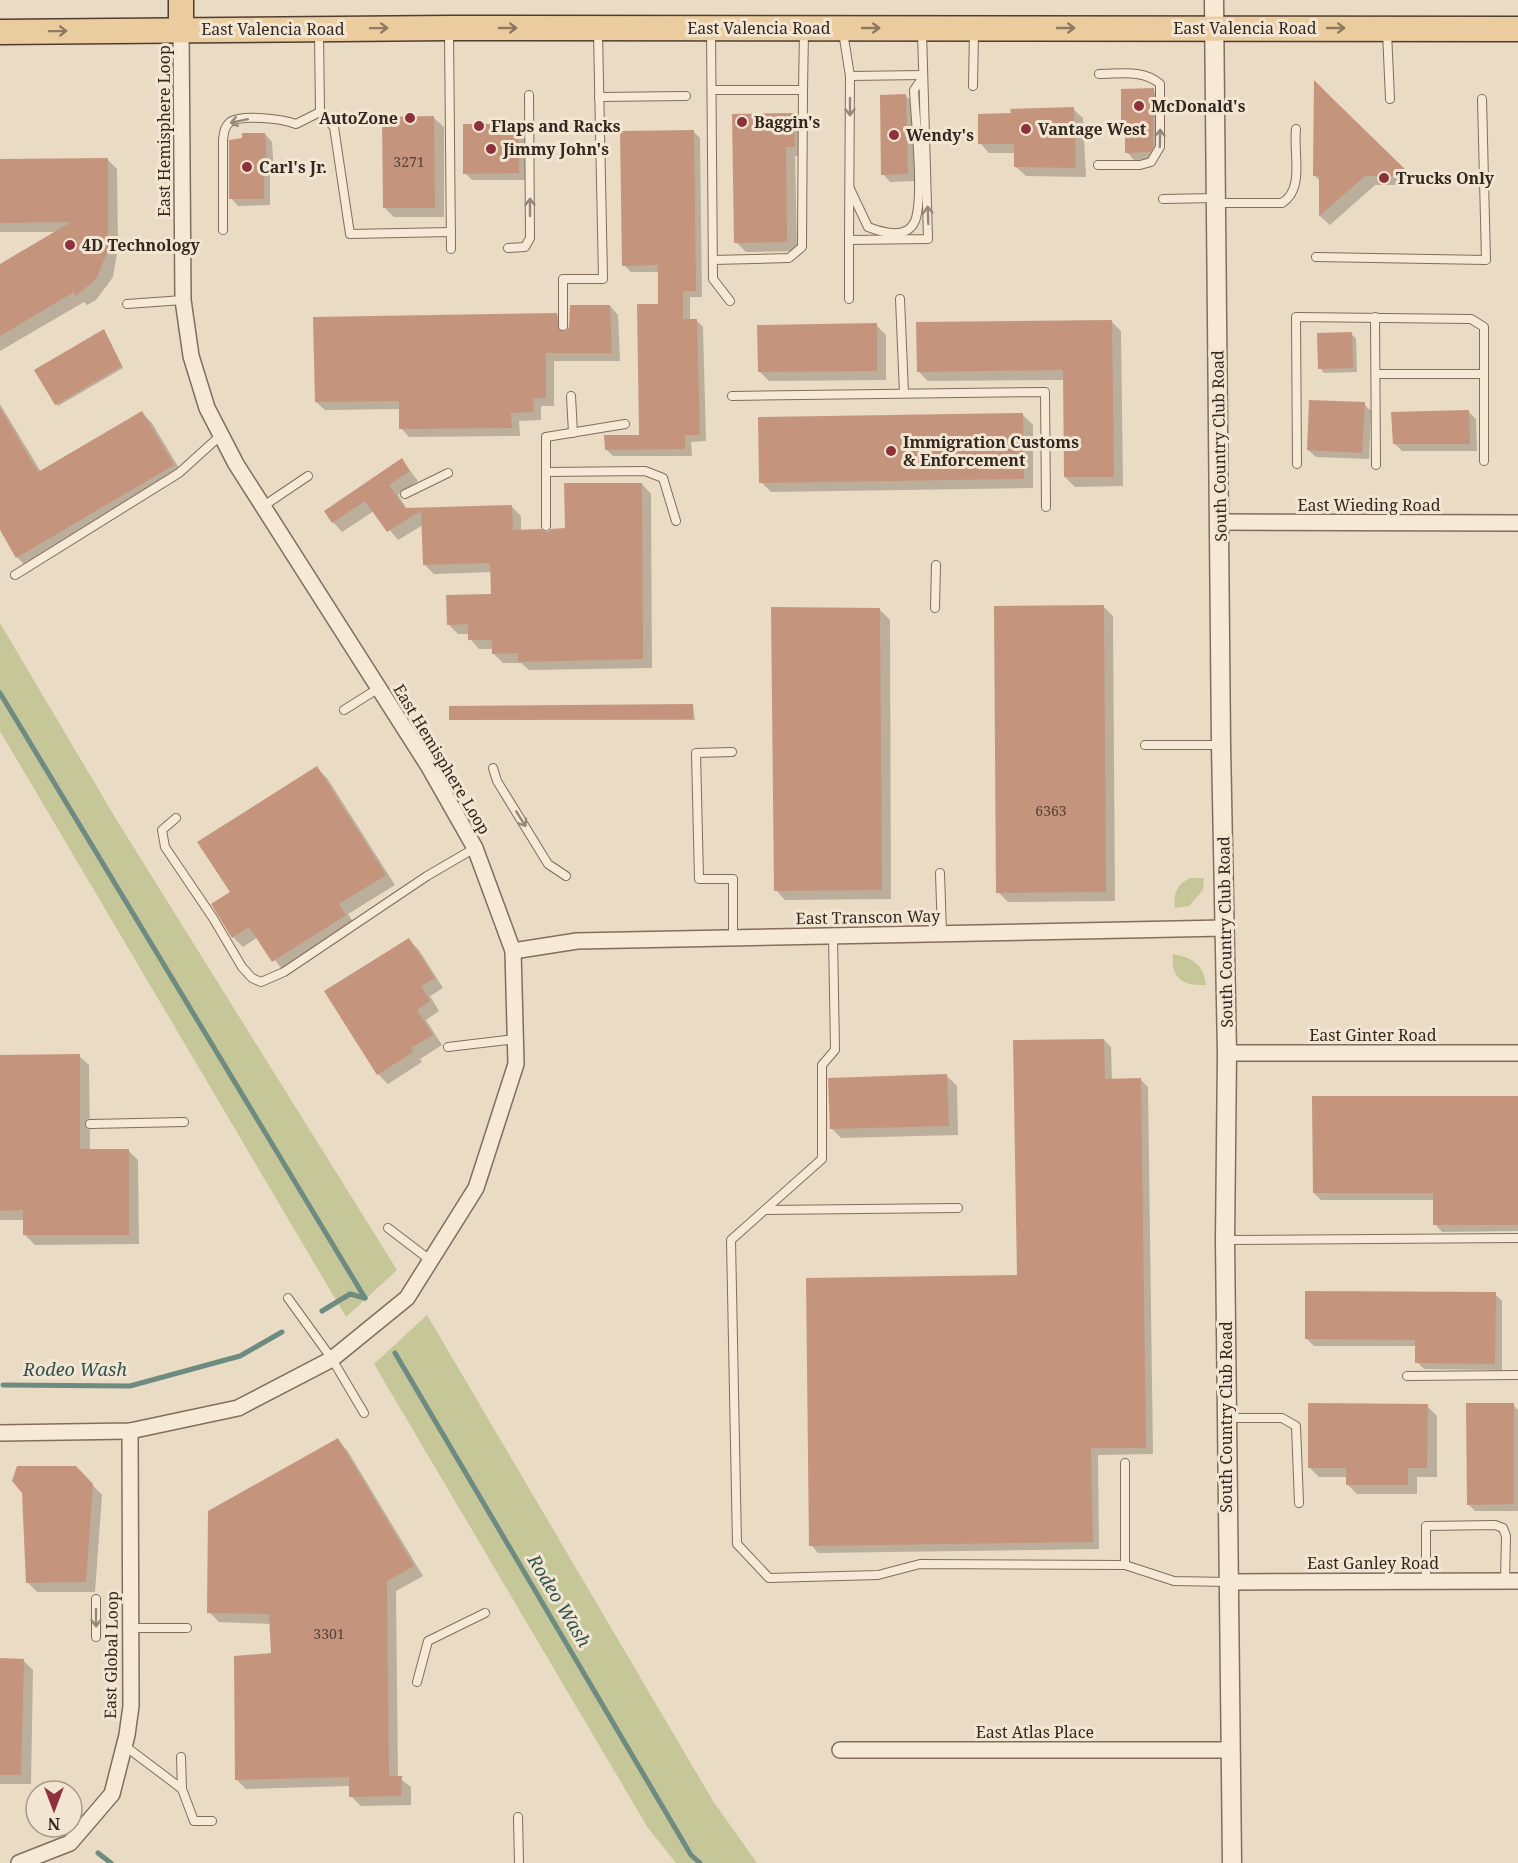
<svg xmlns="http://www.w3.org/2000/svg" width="1518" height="1863" viewBox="0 0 1518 1863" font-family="'Noto Serif',serif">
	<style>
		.green { fill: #c6c799 }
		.shadow { fill: #0003 }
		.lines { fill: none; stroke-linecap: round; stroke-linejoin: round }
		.stream { stroke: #6d8b81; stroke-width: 5 }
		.building { fill: #c5947d }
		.service-casing { stroke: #836d5c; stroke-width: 10 }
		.minor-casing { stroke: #836d5c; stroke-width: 18 }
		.tertiary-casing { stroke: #836d5c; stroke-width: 21 }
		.primary-casing { stroke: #513c30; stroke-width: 27 }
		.service { stroke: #f6e9d6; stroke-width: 8 }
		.minor { stroke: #f6e9d6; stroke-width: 15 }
		.tertiary { stroke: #f6e9d6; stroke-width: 18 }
		.primary { stroke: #eacc9f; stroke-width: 24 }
		.oneway { stroke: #8f7a5f }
		.oneway2 { stroke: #95887a }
		.poi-dot { fill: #8d313a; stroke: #f2e6d3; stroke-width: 2 }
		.labels { text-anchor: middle; stroke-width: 6; stroke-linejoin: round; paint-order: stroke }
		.number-label { font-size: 14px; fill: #584236 }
		.street-label { font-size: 16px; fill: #34271f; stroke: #f2e6d3 }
		.poi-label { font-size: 16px; font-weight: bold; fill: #34271f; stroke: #f2e6d3; text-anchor: start }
		.water-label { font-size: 18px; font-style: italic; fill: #2f534d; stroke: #f2e6d3 }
	</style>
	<rect width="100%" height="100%" fill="#eadbc4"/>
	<g class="green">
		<polygon points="0,623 116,819 397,1270 346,1317 0,731"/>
		<path d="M1191 878H1204L1203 890 1189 906 1175 908C1173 894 1177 883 1191 878Z"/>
		<path d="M1173 954C1193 958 1203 964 1206 985 1183 986 1170 978 1173 954Z"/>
		<polygon points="427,1315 713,1801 757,1863 676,1863 648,1828 374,1364"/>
	</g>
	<g class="shadow">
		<polygon points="1315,83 1419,185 1375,185 1330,225 1320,216 1321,182 1314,175"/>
		<polygon points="1153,90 1161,97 1157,159 1134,160 1127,152 1126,126 1123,122"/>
		<polygon points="906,96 913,103 915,181 890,182 883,174"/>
		<polygon points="1073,109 1083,118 1086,177 1026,176 1016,167 1015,153 989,153 980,143"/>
		<polygon points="793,115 803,125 804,156 795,156 797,251 746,252 736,242"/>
		<polygon points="434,118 444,127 444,217 394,217 384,207"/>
		<polygon points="517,125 525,132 525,180 472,180 465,173"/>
		<polygon points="693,131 700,138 702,297 690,297 690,320 696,320 703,327 706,441 691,442 692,456 613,456 606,449 641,437 660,306 659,272 631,272 624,265"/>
		<polygon points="265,134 272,142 274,175 270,175 270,205 238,206 231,198"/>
		<polygon points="107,159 117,169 118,247 113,277 96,300 87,305 84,302 0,351 0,266 58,232 0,232 0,160"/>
		<polygon points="610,306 618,315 620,361 554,361 554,406 541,406 541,420 519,421 520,436 409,437 401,428 401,409 325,410 316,402 556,314 565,323 565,332"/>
		<polygon points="1111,321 1121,331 1123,486 1075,487 1065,477 1064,380 928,381 918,371"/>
		<polygon points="876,325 886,335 886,380 769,381 759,371"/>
		<polygon points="105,333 123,368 58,406 56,404"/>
		<polygon points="1351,334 1356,338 1357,372 1324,373 1320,368"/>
		<polygon points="0,404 41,472 142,413 152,423 183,475 27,567 17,557 0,527"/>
		<polygon points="1364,404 1371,411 1369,459 1316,457 1308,450"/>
		<polygon points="1469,412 1476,419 1477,451 1402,451 1395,444"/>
		<polygon points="1023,415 1033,425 1033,488 771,492 761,482"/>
		<polygon points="402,460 418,481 398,495 407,509 511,506 521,516 521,531 547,534 566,530 642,484 651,494 652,668 529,670 521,663 503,663 494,654 493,649 479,649 470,639 470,634 458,634 449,625 493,595 492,572 434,574 424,564 423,525 398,540 374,511 342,532 333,522"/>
		<polygon points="1103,606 1113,616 1115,901 1008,902 998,892"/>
		<polygon points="880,610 890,620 891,899 785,900 776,890"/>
		<polygon points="693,706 695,720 451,720"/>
		<polygon points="317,768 327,778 395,885 348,914 355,925 283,971 258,937 243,947 233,937 232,892"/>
		<polygon points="409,940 419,950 443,988 430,996 439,1011 426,1020 442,1045 420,1059 422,1062 388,1084 378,1074"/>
		<polygon points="1104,1040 1111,1047 1112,1080 1141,1080 1148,1087 1153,1454 1098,1455 1099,1549 818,1553 811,1545 1018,1276"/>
		<polygon points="0,1056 79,1056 89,1065 90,1151 128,1150 138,1160 139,1244 35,1245 25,1235 25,1220 0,1220"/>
		<polygon points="947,1076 957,1086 958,1135 841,1138 831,1128"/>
		<polygon points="1518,1097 1518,1231 1442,1232 1435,1224 1434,1200 1321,1200 1314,1193"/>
		<polygon points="1495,1294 1502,1301 1502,1370 1424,1369 1417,1362 1417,1346 1314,1346 1307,1339"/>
		<polygon points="1513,1405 1518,1410 1518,1511 1475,1511 1468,1504"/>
		<polygon points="1427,1406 1437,1416 1437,1477 1417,1477 1417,1494 1357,1494 1347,1484 1347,1477 1319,1477 1309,1467"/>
		<polygon points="337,1440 347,1450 423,1576 396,1591 398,1777 411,1787 411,1805 361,1806 351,1796 351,1786 246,1789 236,1779 272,1655 271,1624 219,1622 209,1612"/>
		<polygon points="76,1468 102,1495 95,1592 37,1592 27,1582"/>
		<polygon points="0,1660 23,1660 33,1670 31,1784 0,1784"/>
	</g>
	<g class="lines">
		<g class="stream">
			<polyline points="0,693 365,1298"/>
			<polyline points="322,1311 350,1294 365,1298"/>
			<polyline points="395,1353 691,1855 700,1863"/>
			<polyline points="3,1385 130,1386 240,1356 282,1332"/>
			<polyline points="98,1853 111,1863"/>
		</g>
	</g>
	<g class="building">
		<polygon points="1314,80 1333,99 1412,176 1365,176 1319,216 1319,176 1313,176"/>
		<polygon points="1154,88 1153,148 1150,152 1125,153 1125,123 1121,123 1121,89"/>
		<polygon points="906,94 908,174 881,175 880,95"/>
		<polygon points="1074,107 1076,168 1014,167 1014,144 978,144 978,114 1011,113 1010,109"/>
		<polygon points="794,113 795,147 786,147 787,242 734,243 732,114"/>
		<polygon points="434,116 435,208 383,208 382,117"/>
		<polygon points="463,124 518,124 519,173 463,174"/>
		<polygon points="694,130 696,291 683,291 683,319 697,319 700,435 685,435 685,449 605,450 604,435 639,435 637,304 658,304 658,265 622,266 620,131"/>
		<polygon points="242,133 265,133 267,169 264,169 264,199 229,199 229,140 242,138"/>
		<polygon points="108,158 108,251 96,279 76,296 74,292 0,336 0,264 71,222 0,223 0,159"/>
		<polygon points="570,305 610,305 612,353 546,353 546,398 533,398 534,412 511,413 512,428 399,429 399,401 315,402 313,317 557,313 558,328 564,332 569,327"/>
		<polygon points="1112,320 1114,477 1064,477 1063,370 917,372 916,322"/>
		<polygon points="877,323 877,371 758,372 757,325"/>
		<polygon points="104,329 122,366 55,405 34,370"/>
		<polygon points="1352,332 1353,368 1318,369 1317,333"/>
		<polygon points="1309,400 1365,402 1362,453 1307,450"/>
		<polygon points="0,408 38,472 142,411 174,465 16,558 0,530"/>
		<polygon points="1469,410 1470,444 1393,444 1391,412"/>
		<polygon points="1023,413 1024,479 759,483 758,417"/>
		<polygon points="402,458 410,471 389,485 405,508 512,505 513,530 541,529 547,532 551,529 565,528 564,483 642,483 643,659 518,662 518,653 492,654 492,640 468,640 468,624 447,625 446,595 491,594 490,563 423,565 421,511 387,532 365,501 332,523 324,511"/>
		<polygon points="1104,605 1106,892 996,893 994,606"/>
		<polygon points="771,607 880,608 882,890 774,891"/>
		<polygon points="693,704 693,719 449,720 449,706"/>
		<polygon points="317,766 386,875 339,904 346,915 272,962 249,927 232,938 211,904 230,892 197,842"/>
		<polygon points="409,938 435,978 421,986 430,1001 417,1010 433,1035 411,1048 413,1052 377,1075 324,991"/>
		<polygon points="1104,1039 1105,1079 1141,1078 1146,1448 1091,1448 1093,1542 809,1546 806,1278 1017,1275 1013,1040"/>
		<polygon points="80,1054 80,1149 129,1149 129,1235 23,1235 23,1210 0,1211 0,1055"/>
		<polygon points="947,1074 949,1126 830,1129 828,1078"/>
		<polygon points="1312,1096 1518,1096 1518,1225 1433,1225 1433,1193 1313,1193"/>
		<polygon points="1305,1291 1496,1292 1495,1364 1415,1363 1415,1340 1305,1339"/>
		<polygon points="1308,1403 1428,1404 1427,1468 1408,1468 1408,1485 1346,1485 1346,1468 1308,1468"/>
		<polygon points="1466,1403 1514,1403 1514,1504 1467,1505"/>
		<polygon points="338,1438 414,1566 387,1581 389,1776 402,1776 401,1796 349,1797 349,1777 235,1780 234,1656 271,1653 269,1614 207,1613 208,1511"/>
		<polygon points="17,1466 76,1466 93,1484 86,1582 26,1583 22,1493 12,1481"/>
		<polygon points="0,1658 24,1659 21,1775 0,1775"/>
	</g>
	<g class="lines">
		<defs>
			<g id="service">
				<polyline points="711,30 713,279 730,301"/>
				<polyline points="449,31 451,249"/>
				<polyline points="843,32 850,76 849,240 928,239 922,32"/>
				<polyline points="1387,32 1390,99"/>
				<polyline points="850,76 923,75"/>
				<polyline points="973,86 974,30"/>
				<polyline points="712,90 803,90 804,32"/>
				<polyline points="599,97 686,96"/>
				<polyline points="320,112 334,127 350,234 451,232"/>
				<path d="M1098 165H1140L1151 162 1160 147V84C1143 69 1120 74 1099 74"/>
				<path d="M850 189 868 227C881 232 905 240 914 223 925 203 915 117 914 90L923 77"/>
				<polyline points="1163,199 1215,198"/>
				<path d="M1216 203H1282C1305 189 1293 153 1296 129"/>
				<path d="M223 230V140C224 133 224 127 230 122 242 114 283 119 296 124L320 112 319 34"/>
				<polyline points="849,240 849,299"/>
				<polyline points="508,248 525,247 530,238 529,95"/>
				<polyline points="1316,257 1486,260 1482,99"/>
				<polyline points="713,260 789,258 802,247 803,90"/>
				<polyline points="900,299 904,393"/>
				<polyline points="127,304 183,300"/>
				<polyline points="1375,317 1376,465"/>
				<polyline points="563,326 563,279 603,279 598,32"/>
				<polyline points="1376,374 1484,374"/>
				<polyline points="571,396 573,433"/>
				<polyline points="732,396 1045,392 1046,507"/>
				<polyline points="1297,464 1296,317 1471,319 1484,327 1484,461"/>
				<polyline points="546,472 645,471 663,478 676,521"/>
				<polyline points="405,494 448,473"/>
				<polyline points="262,507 308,476"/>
				<polyline points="546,526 546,437 625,424"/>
				<polyline points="15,575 179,473 221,435"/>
				<polyline points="935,608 936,565"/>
				<polyline points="344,710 379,688"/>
				<polyline points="1145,745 1220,745"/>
				<polyline points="732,752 696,753 699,879 733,879 733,938"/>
				<polyline points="493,768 497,781 548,864 566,876"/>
				<polyline points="176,818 162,830 165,847 213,918 242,967 252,978 261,982 284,972 427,876 475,848"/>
				<polyline points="940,873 942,934"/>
				<polyline points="833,936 835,1050 822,1065 822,1159 731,1240 737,1544 769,1578 878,1575 920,1564 1125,1565 1174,1581 1228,1582"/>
				<polyline points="448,1047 515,1039"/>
				<polyline points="90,1124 184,1122"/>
				<polyline points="765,1210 958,1208"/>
				<polyline points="388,1228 430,1260"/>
				<polyline points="1226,1240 1518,1238"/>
				<polyline points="288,1298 332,1359 364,1413"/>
				<polyline points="1407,1376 1518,1375"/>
				<polyline points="1227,1418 1282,1418 1296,1426 1299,1503"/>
				<polyline points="1125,1463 1125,1565"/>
				<polyline points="1426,1581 1426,1526 1495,1525 1503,1528 1506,1536 1505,1581"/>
				<polyline points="96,1599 96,1637"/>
				<polyline points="130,1628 187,1628"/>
				<polyline points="417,1682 428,1641 485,1613"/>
				<polyline points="125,1746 182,1789"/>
				<polyline points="181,1757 182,1789 194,1821 212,1821"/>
				<polyline points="518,1817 519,1863"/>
			</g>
			<g id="minor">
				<polyline points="1220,522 1518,523"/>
				<polyline points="513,951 577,941 1225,928"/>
				<polyline points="1227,1053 1518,1053"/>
				<polyline points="0,1433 130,1431 238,1408 332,1359 407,1298 476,1188 516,1064 513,951 475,848 429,767 236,464 207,408 191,356 183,300 181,30"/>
				<polyline points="1228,1582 1518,1581"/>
				<polyline points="840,1750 1230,1750"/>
				<polyline points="19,1863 70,1843 112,1794 127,1735 131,1706 130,1431"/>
			</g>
			<polyline id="tertiary" points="1214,0 1221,745 1227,1053 1225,1240 1232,1863"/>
			<g id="primary">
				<polyline points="181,0 181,30"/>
				<polyline points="0,32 449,28 1518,29"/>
			</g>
		</defs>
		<use href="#service" class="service-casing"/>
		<use href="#minor" class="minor-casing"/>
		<use href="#tertiary" class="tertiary-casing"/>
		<use href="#primary" class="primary-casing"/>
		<use href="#service" class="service"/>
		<use href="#minor" class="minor"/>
		<use href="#tertiary" class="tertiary"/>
		<use href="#primary" class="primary"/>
	</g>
	<defs><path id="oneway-shaft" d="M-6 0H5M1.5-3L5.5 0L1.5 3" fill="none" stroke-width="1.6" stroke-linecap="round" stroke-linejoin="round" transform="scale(1.5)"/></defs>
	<g class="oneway">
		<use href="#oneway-shaft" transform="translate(379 28) rotate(-1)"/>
		<use href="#oneway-shaft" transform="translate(508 28)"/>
		<use href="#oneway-shaft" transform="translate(871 28)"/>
		<use href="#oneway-shaft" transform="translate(1066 28)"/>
		<use href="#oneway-shaft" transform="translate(1336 28)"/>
		<use href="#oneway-shaft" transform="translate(58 31) rotate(-1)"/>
	</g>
	<g class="oneway2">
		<use href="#oneway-shaft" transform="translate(850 107) rotate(90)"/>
		<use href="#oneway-shaft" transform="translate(239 121) rotate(168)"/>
		<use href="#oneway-shaft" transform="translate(1160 138) rotate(-89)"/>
		<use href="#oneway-shaft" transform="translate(530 207) rotate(-90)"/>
		<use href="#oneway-shaft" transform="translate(928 215) rotate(-92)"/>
		<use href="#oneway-shaft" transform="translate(521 819) rotate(58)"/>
		<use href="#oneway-shaft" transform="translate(96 1618) rotate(90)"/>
	</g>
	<g class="poi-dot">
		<circle cx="1139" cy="106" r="6"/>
		<circle cx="410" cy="118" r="6"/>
		<circle cx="742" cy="122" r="6"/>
		<circle cx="479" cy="126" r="6"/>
		<circle cx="1026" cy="129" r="6"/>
		<circle cx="894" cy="135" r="6"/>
		<circle cx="491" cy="149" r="6"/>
		<circle cx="247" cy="167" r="6"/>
		<circle cx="1384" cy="178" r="6"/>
		<circle cx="70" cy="245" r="6"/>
		<circle cx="891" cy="451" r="6"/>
	</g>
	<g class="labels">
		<g class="number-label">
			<text x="409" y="167">3271</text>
			<text x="1051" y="816">6363</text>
			<text x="329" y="1639">3301</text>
		</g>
		<g class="street-label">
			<text x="759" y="34">East Valencia Road</text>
			<text x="1245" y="34">East Valencia Road</text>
			<text x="273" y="35">East Valencia Road</text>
			<text transform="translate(164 131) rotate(-90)" y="6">East Hemisphere Loop</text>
			<text transform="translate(1219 446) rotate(-91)" y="6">South Country Club Road</text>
			<text x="1369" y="511">East Wieding Road</text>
			<text transform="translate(442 759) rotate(59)" y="6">East Hemisphere Loop</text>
			<text transform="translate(868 917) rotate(-1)" y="6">East Transcon Way</text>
			<text transform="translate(1225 932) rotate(-91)" y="6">South Country Club Road</text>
			<text x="1373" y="1041">East Ginter Road</text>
			<text transform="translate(1226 1417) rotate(-90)" y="6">South Country Club Road</text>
			<text x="1373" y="1569">East Ganley Road</text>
			<text transform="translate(111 1655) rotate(-89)" y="6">East Global Loop</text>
			<text x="1035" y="1738">East Atlas Place</text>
		</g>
		<g class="poi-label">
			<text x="1151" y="112">McDonald's</text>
			<text x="398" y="124" text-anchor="end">AutoZone</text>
			<text x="754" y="128">Baggin's</text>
			<text x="491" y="132">Flaps and Racks</text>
			<text x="1038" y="135">Vantage West</text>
			<text x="906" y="141">Wendy's</text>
			<text x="503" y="155">Jimmy John's</text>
			<text x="259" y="173">Carl's Jr.</text>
			<text x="1396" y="184">Trucks Only</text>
			<text x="82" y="251">4D Technology</text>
			<text x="903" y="448">Immigration Customs<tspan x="903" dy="18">&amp; Enforcement</tspan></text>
		</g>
		<g class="water-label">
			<text x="75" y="1376">Rodeo Wash</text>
			<text transform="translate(559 1601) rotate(59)" y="6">Rodeo Wash</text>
		</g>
	</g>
	<g transform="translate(54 1809) rotate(180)"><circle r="28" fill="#f2e6d3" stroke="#a69a8b" stroke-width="1.5"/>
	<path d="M0-4.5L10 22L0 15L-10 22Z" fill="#8d313a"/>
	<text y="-9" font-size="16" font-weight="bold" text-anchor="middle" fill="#34271f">N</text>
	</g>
</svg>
